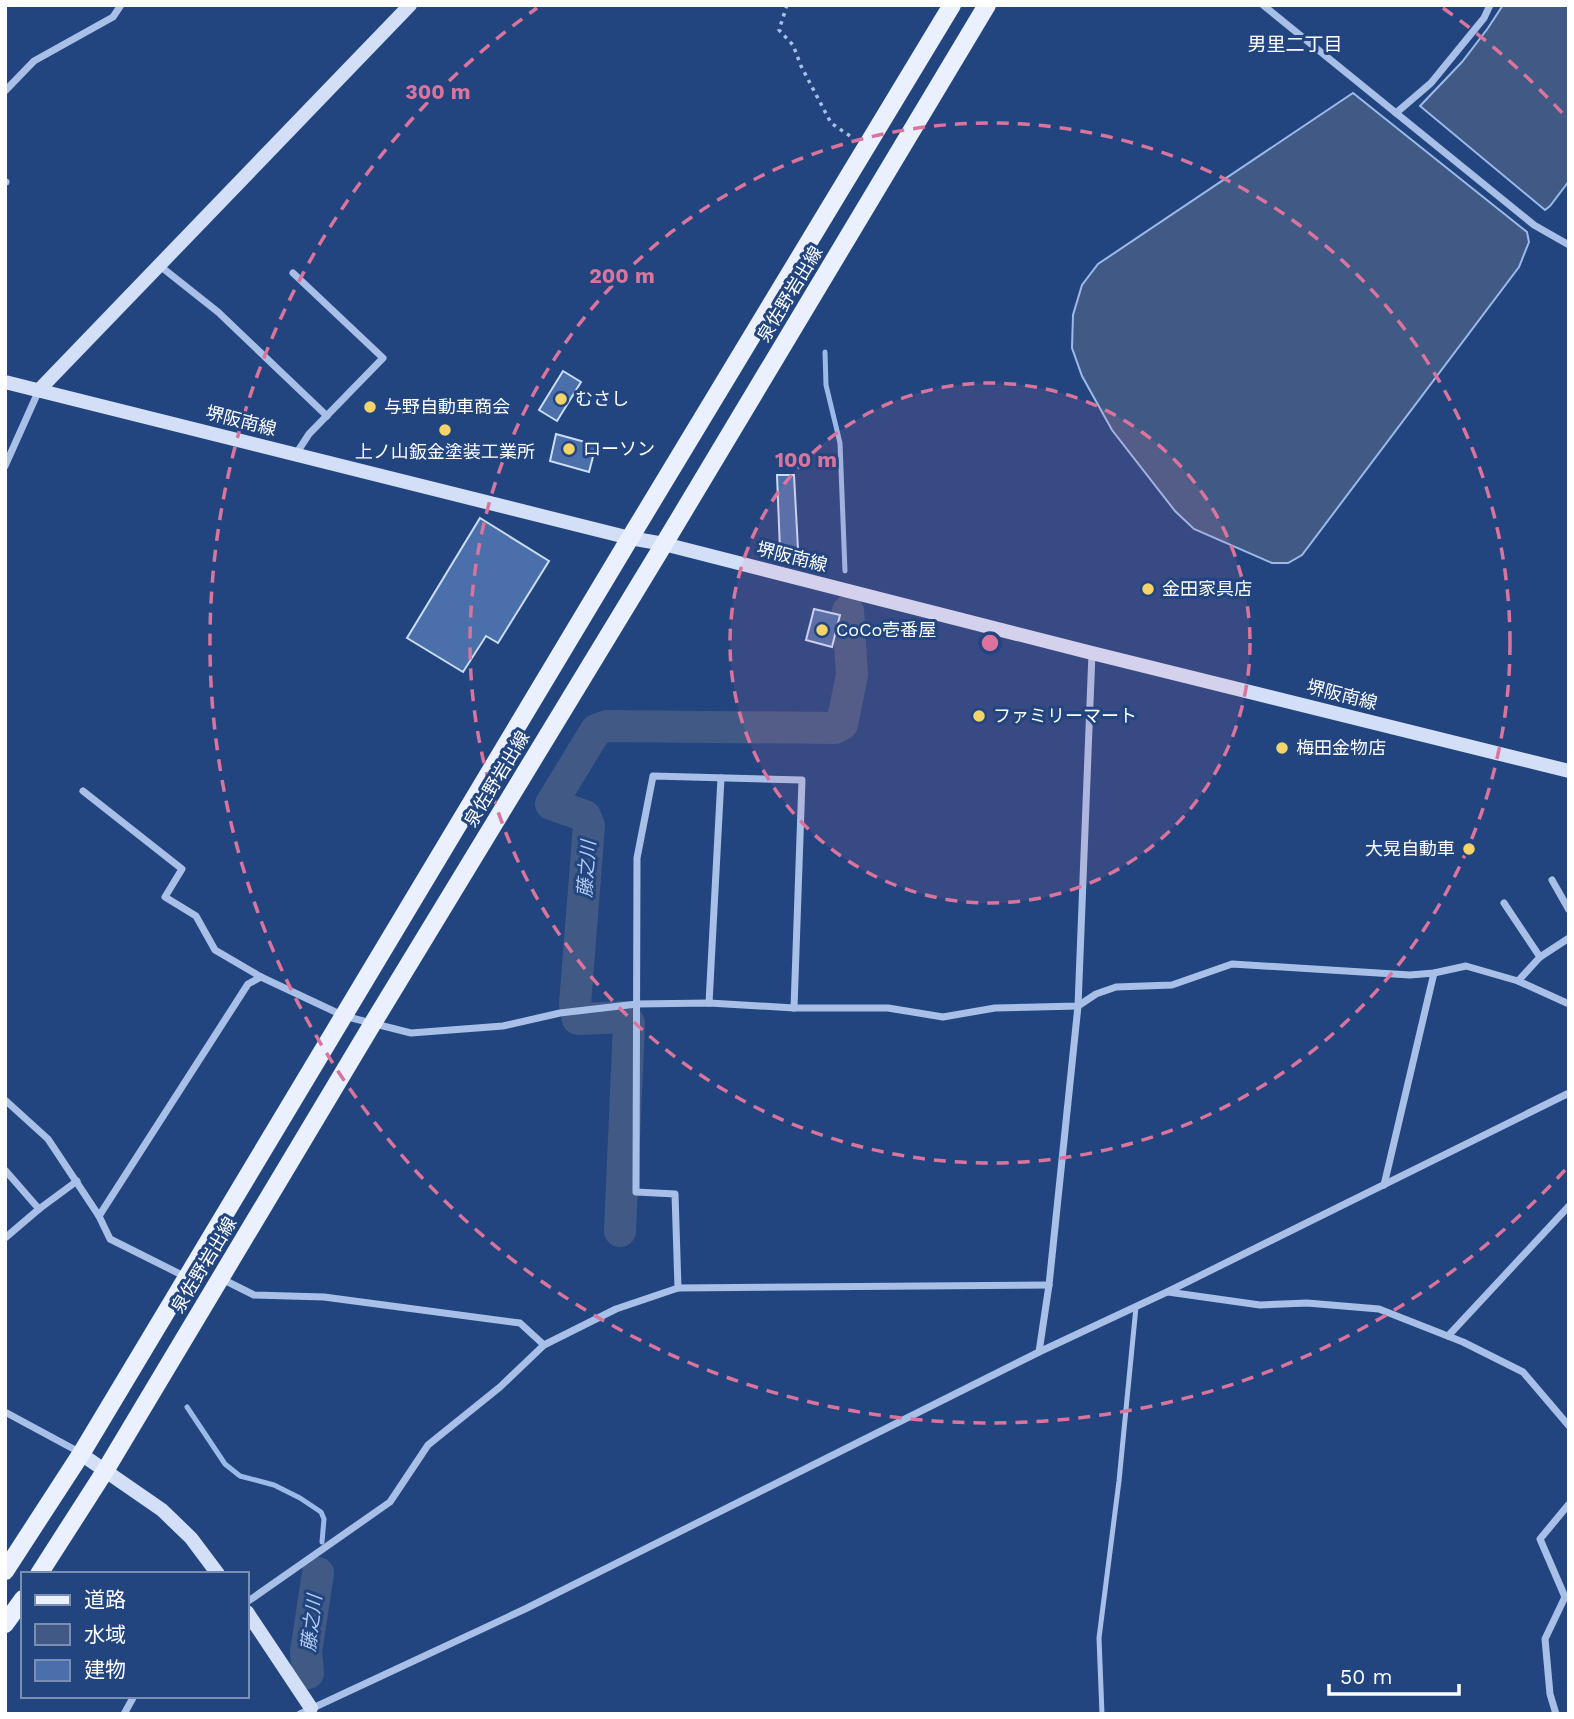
<svg xmlns="http://www.w3.org/2000/svg" width="1574" height="1719" viewBox="0 0 1574 1719" font-family="'Work Sans','Noto Sans JP',sans-serif">
	<style>
		.water { fill: #405a85; stroke: #9bbae9; stroke-width: 2 }
		.lines { fill: none; stroke-linecap: round; stroke-linejoin: round }
		.stream { stroke: #9bbae9; stroke-width: 5 }
		.river { stroke: #405a85; stroke-width: 32 }
		.building { fill: #4a6faa; stroke: #cbdcf6; stroke-width: 2 }
		.path { stroke: #a8c0e7; stroke-width: 3.5; stroke-dasharray: 3.5 5; stroke-linecap: butt }
		.lane { stroke: #a8c0e7; stroke-width: 5 }
		.street { stroke: #a8c0e7; stroke-width: 7 }
		.secondary { stroke: #d2dff6; stroke-width: 14 }
		.primary { stroke: #eaf0fd; stroke-width: 18 }
		.ring { fill: none; stroke: #da749d; stroke-width: 3.5; stroke-dasharray: 12 9 }
		.poi-dot { fill: #f4d469; stroke: #224580; stroke-width: 2.5 }
		.labels { text-anchor: middle; stroke-width: 6; stroke-linejoin: round; paint-order: stroke }
		.street-label { font-size: 18px; fill: #fff; stroke: #224580 }
		.poi-label { font-size: 18px; fill: #fff; stroke: #224580; text-anchor: start }
		.neighbourhood-label { font-size: 19px; fill: #fff; stroke: #224580 }
		.water-label { font-size: 19px; font-style: italic; fill: #b3cbef; stroke: #224580 }
		.centre { fill: #da749d; stroke: #224580; stroke-width: 3.5 }
		.ring-label { font-size: 21px; text-anchor: middle; font-weight: bold; fill: #da749d; stroke: #224580; stroke-width: 6; stroke-linejoin: round; paint-order: stroke }
	</style>
	<rect width="100%" height="100%" fill="#224580"/>
	<g class="water">
		<polygon points="1503,5 1569,5 1569,181 1550,206 1545,210 1420,106 1462,62 1488,28"/>
		<polygon points="1353,93 1527,232 1529,242 1519,267 1302,555 1288,563 1272,563 1194,529 1175,511 1112,430 1082,376 1072,348 1073,315 1082,285 1098,264"/>
	</g>
	<g class="lines">
		<g class="stream">
			<polyline points="825,352 826,385 840,443 845,571"/>
			<polyline points="187,1407 225,1464 240,1476 274,1485 300,1498 321,1512 324,1519 322,1542"/>
		</g>
		<g class="river">
			<polyline points="620,1231 629,1023 624,1017 578,1019 575,1004 589,826 585,816 551,804 596,730 607,726 835,728 842,724 852,675 848,611"/>
			<polyline points="308,1673 306,1652 318,1573"/>
		</g>
	</g>
	<g class="building">
		<polygon points="563,371 581,382 557,421 539,410"/>
		<polygon points="556,434 596,445 589,472 550,461"/>
		<polygon points="777,475 794,475 798,549 780,550"/>
		<polygon points="480,518 549,561 498,643 486,636 463,672 407,638"/>
		<polygon points="814,609 840,615 832,647 806,640"/>
	</g>
	<g class="lines">
		<polyline class="path" points="787,5 779,30 793,45 801,66 831,123 853,138"/>
		<polyline class="lane" points="1102,1714 1099,1638 1119,1481 1136,1307"/>
		<g class="street">
			<polyline points="1263,5 1534,225 1569,245"/>
			<polyline points="5,91 34,61 113,17 121,5"/>
			<polyline points="1396,113 1431,83 1484,18 1490,5"/>
			<polyline points="5,182 6,182"/>
			<polyline points="160,266 218,312 327,416"/>
			<polyline points="293,273 383,358 309,434 296,454"/>
			<polyline points="5,466 39,390"/>
			<polyline points="83,791 182,869 165,897 196,916 215,950 261,977 344,1016 411,1033 503,1026 560,1013 637,1004 709,1003 794,1008 888,1008 943,1017 995,1008 1078,1006 1096,994 1116,987 1172,985 1232,964 1410,975 1434,973 1466,966 1518,981 1569,1004"/>
			<polyline points="1552,880 1569,910"/>
			<polyline points="1504,903 1540,957"/>
			<polyline points="1518,981 1540,957 1569,938"/>
			<polyline points="709,1003 721,778"/>
			<polyline points="5,1100 48,1139 99,1216 110,1239 186,1277"/>
			<polyline points="5,1170 39,1209"/>
			<polyline points="1384,1185 1434,973"/>
			<polyline points="99,1216 248,984 261,977"/>
			<polyline points="5,1238 39,1209 77,1181"/>
			<polyline points="220,1278 254,1295 324,1297 520,1323 544,1345"/>
			<polyline points="678,1288 675,1194 636,1192 637,858 653,776 802,780 794,1008"/>
			<polyline points="1168,1292 1260,1305 1307,1303 1379,1309 1463,1342 1523,1372 1569,1426"/>
			<polyline points="1448,1336 1569,1206"/>
			<polyline points="1039,1352 1049,1285 1078,1006 1092,653"/>
			<polyline points="5,1412 81,1453"/>
			<polyline points="247,1602 390,1502 428,1445 500,1387 544,1345 616,1309 678,1288 1049,1285"/>
			<polyline points="124,1714 134,1696"/>
			<polyline points="300,1714 525,1609 1039,1352 1167,1292 1569,1093"/>
			<polyline points="1556,1714 1550,1694 1545,1639 1565,1597 1540,1539 1569,1504"/>
		</g>
		<g class="secondary">
			<polyline points="5,382 630,538 664,544 1092,653 1569,771"/>
			<polyline points="39,390 410,5"/>
			<polyline points="81,1454 162,1510 191,1538 218,1574"/>
			<polyline points="247,1612 311,1708"/>
		</g>
		<g class="primary">
			<polyline points="5,1571 81,1454 630,538 952,5"/>
			<polyline points="39,1574 105,1471 373,1023 664,544 987,5"/>
			<polyline points="5,1624 23,1599"/>
		</g>
	</g>
	<circle cx="990" cy="643" r="260" fill="#da749d" fill-opacity=".12"/>
	<g class="ring">
		<circle cx="990" cy="643" r="260"/>
		<circle cx="990" cy="643" r="520"/>
		<path d="M1565 1170A780 780 0 1 1 537 8M1443 8A780 780 0 0 1 1565 116"/>
	</g>
	<g class="poi-dot">
		<circle cx="561" cy="399" r="7"/>
		<circle cx="370" cy="407" r="7"/>
		<circle cx="445" cy="430" r="7"/>
		<circle cx="569" cy="449" r="7"/>
		<circle cx="1148" cy="589" r="7"/>
		<circle cx="822" cy="630" r="7"/>
		<circle cx="979" cy="716" r="7"/>
		<circle cx="1282" cy="748" r="7"/>
		<circle cx="1469" cy="849" r="7"/>
	</g>
	<g class="labels">
		<g class="street-label">
			<text transform="translate(790 294) rotate(-59)" y="6">泉佐野岩出線</text>
			<text transform="translate(241 421) rotate(14)" y="6">堺阪南線</text>
			<text transform="translate(792 557) rotate(14)" y="6">堺阪南線</text>
			<text transform="translate(1342 695) rotate(14)" y="6">堺阪南線</text>
			<text transform="translate(497 779) rotate(-59)" y="6">泉佐野岩出線</text>
			<text transform="translate(204 1265) rotate(-59)" y="6">泉佐野岩出線</text>
		</g>
		<g class="poi-label">
			<text x="575" y="405">むさし</text>
			<text x="384" y="413">与野自動車商会</text>
			<text x="583" y="455">ローソン</text>
			<text x="445" y="458" text-anchor="middle">上ノ山鈑金塗装工業所</text>
			<text x="1162" y="595">金田家具店</text>
			<text x="836" y="636">CoCo壱番屋</text>
			<text x="993" y="722">ファミリーマート</text>
			<text x="1296" y="754">梅田金物店</text>
			<text x="1455" y="855" text-anchor="end">大晃自動車</text>
		</g>
		<g class="neighbourhood-label">
			<text x="1295" y="51">男里二丁目</text>
		</g>
		<g class="water-label">
			<text transform="translate(586 869) rotate(-86)" y="7">藤之川</text>
			<text transform="translate(311 1623) rotate(-83)" y="7">藤之川</text>
		</g>
	</g>
	<circle cx="990" cy="643" r="10" class="centre"/>
	<g class="ring-label">
		<text x="438" y="99">300 m</text>
		<text x="622" y="283">200 m</text>
		<text x="806" y="467">100 m</text>
	</g>
	<rect width="1574" height="1719" fill="none" stroke="#ffffff" stroke-width="14"/>
	<rect x="21" y="1572" width="228" height="126" fill="#224580" stroke="#7a8fb3" stroke-width="2"/>
	<rect x="35" y="1595" width="35" height="10" fill="#eaf0fd" stroke="#7a8fb3" stroke-width="2"/>
	<text x="84" y="1607" font-size="21" fill="#ffffff">道路</text>
	<rect x="35" y="1624" width="35" height="21" fill="#405a85" stroke="#7a8fb3" stroke-width="2"/>
	<text x="84" y="1642" font-size="21" fill="#ffffff">水域</text>
	<rect x="35" y="1660" width="35" height="21" fill="#4a6faa" stroke="#7a8fb3" stroke-width="2"/>
	<text x="84" y="1677" font-size="21" fill="#ffffff">建物</text>
	<path d="M1329 1684v10h130v-10" fill="none" stroke="#ffffff" stroke-width="3.5"/>
	<text x="1340" y="1684" font-size="21" fill="#ffffff" stroke="#224580" stroke-width="5" paint-order="stroke">50 m</text>
</svg>
